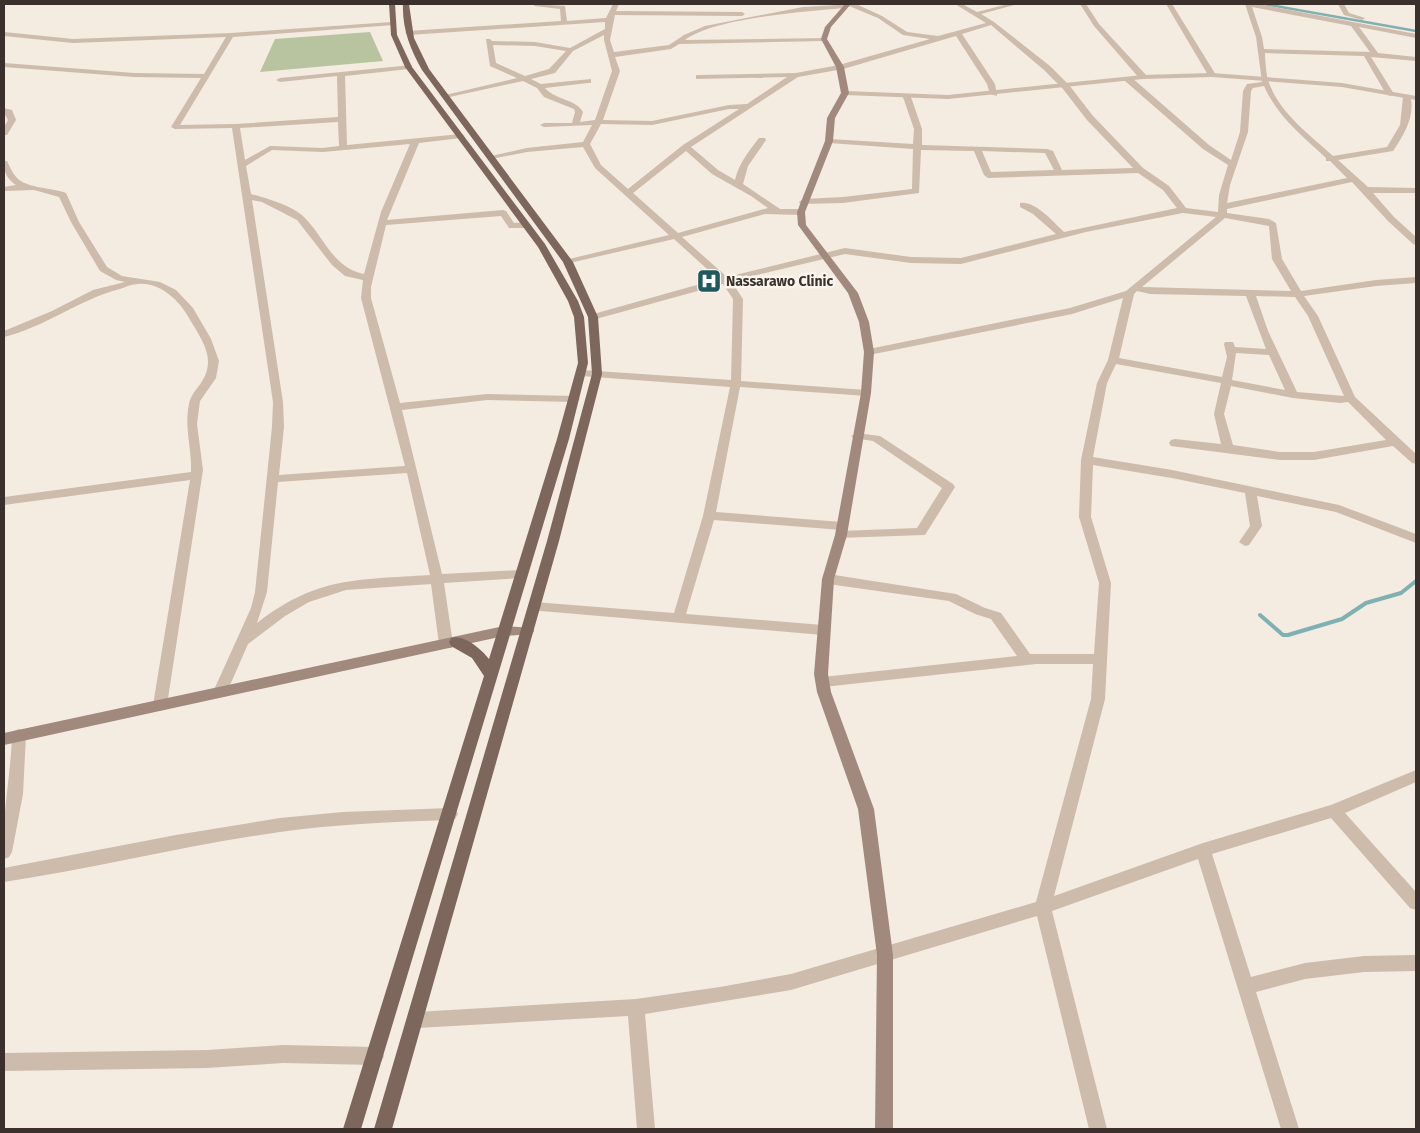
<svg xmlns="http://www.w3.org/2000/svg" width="1420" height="1133" viewBox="0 0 1420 1133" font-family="'Fira Sans',sans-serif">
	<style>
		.green { fill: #b8c4a0 }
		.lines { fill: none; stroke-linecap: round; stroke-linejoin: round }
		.stream-far1 { stroke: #7fb0b2; stroke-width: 2.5 }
		.stream { stroke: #7fb0b2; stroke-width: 4 }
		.minor { fill: #cdbbac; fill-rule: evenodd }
		.tertiary { fill: #cdbbac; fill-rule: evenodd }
		.secondary { fill: #a18a7d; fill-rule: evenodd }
		.primary { fill: #7d675c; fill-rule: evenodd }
		.labels { text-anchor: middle; stroke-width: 5; stroke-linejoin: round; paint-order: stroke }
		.far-poi-label { font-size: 14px; font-weight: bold; fill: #3b302b; stroke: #fbf5ee; text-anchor: start }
	</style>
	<rect width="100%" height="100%" fill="#f4ebe1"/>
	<polygon class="green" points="370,32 383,61 260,72 275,39"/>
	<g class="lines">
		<polyline class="stream-far1" points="1264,4 1416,31"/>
		<polyline class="stream" points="1260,615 1283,635 1288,635 1342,619 1366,603 1401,593 1416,581"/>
		<g class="minor">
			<path d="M532 4 565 6 567 21 606 18 613 4H619L616 11 742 12 745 14 742 16 615 15 610 40 614 52 669 45 684 35 705 26 803 7 856 4 882 16 907 32 938 36 986 23 955 4H962L977 12 1008 4H1018L981 14 994 22 1050 66 1069 85 1093 116 1143 168 1169 186 1186 208 1218 212 1219 195 1228 165 1203 149 1125 81V77H1131L1209 145 1231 160 1240 132 1243 91 1247 84 1262 82 1256 37 1245 4H1258L1416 34V38L1359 27 1378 53 1416 57V61L1371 57 1394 94 1390 96 1386 94 1364 56 1265 53C1265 61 1266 69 1267 76 1275 110 1309 134 1333 156L1387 147 1400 125 1403 97 1410 95C1416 115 1404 135 1393 151L1338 160 1368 187 1416 188V193H1373L1394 217 1416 237V245L1413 244 1388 221 1352 182 1227 209V213L1269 219 1276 223 1282 259 1301 291 1376 280 1416 277V283L1376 286 1304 296 1318 316 1355 397 1416 454V464L1412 463 1393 446 1314 460H1280L1171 446 1169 443 1171 440 1175 439 1221 444 1214 414 1221 383 1116 364 1107 383 1093 457 1172 470 1339 505 1416 534V543L1336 512 1257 496 1262 526 1249 545 1245 546 1239 542 1250 526 1245 493 1172 478 1093 465 1091 517 1111 583 1105 699 1054 896 1203 843 1331 805 1416 770V782L1345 813 1416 892V910L1410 908 1331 818 1212 854 1251 977 1305 963 1364 956 1416 955V971L1364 972 1305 979 1256 992 1299 1129H1281L1198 859 1052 911 1107 1129H1089L1037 916 791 990 645 1014 655 1129H637L628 1016 417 1028 411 1026 408 1020 411 1014 417 1012 636 999 720 987 791 974 1036 902 1091 699 1093 664H1036L823 687 818 686 816 682 818 678 823 677 1017 656 991 619 975 614 949 601 828 584 822 579 828 574 956 594 985 608 1001 613 1030 654H1094L1099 583 1079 517 1081 460 1097 383 1108 360 1123 298 1072 314 869 355 864 352 869 349 1070 308 1126 291 1216 217 1183 213 1086 232 961 264 911 263 845 254 731 281 743 299 741 381 866 390 871 393 866 396 740 387 716 512 842 522 848 526 842 530 714 520 686 614 823 625 828 627 830 630 828 633 823 635 529 610 528 607 529 604 534 602 674 613 703 516 730 387 581 376 576 373 581 370 731 380 733 299 723 284 596 319H590V315L718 279 674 239 565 264V260L669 235 595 168 583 147 527 152 491 159 487 157 527 148 583 142 592 125 544 127 540 125 544 123H572L575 112 574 109 544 97 537 88 523 81 445 98 441 96 517 78 490 66 486 39H490L492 41 535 42 570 48 605 29V22L408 35 405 33 408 31 561 21 560 9 535 6ZM849 6 878 18 903 35 930 39 839 65 796 73 699 75H696V79L787 77 747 104 729 105 652 121 603 120 620 71 615 57 671 49 679 44 824 41 826 40V38L685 40C714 18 808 11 846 8ZM1252 7 1351 26 1370 52 1264 49 1262 37ZM991 25 1044 70 1063 89 1087 120 1133 168 1062 170 1053 151 1047 149 922 145V129L911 97 907 95 903 97 914 129 913 144 829 139 825 141 829 143 913 149 912 189 843 197 803 199 799 202 800 204 843 203 919 193 921 150 974 151 984 175 988 178 1138 173 1163 190 1177 208 1064 232C1053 222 1036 201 1020 203V207L1033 214 1056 234 961 258 911 257 845 248 727 277 682 237 765 214 801 215 805 212 801 209H780L743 184 748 166 766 140 765 138H759C749 151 739 163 735 180L718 170 691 147 798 77 843 69 956 36 987 84 990 94 997 96 995 84 962 34ZM604 35V40L612 71 595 120 580 122 583 112C576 99 555 100 545 88L588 83H591V79L541 84 531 79 555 73 573 51ZM493 45 535 46 566 51 549 69 525 76 496 63ZM1264 86C1277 116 1302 136 1326 158V161H1330L1347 178 1227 203 1230 185 1248 132 1251 91 1253 88ZM729 109H739L683 145 628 189 601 165 590 144 601 124 652 125ZM686 151 712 174 751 196 768 208 678 233 633 193ZM982 151 1045 153 1054 170 991 172ZM1225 218 1269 226 1272 259 1291 291 1142 287ZM1137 291 1150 294 1246 296 1266 349 1235 347 1233 342H1225L1224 344 1227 357 1222 377 1119 358 1134 294ZM1256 296 1295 297 1308 316 1344 396 1297 392 1268 331ZM1236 353 1269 355 1285 390 1232 380ZM1231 386 1293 398 1340 403 1348 402 1386 440 1314 452H1280L1233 445 1224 414Z"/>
			<polygon points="1080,4 1086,4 1099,24 1146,75 1146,79 1140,79 1094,26"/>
			<polygon points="1166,4 1172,4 1216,75 1215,77 1208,75"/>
			<polygon points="1338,4 1344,4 1349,13 1365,18 1362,20 1344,15"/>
			<path d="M392 22 394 23V25L233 37 180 125 236 124 338 117 337 76 280 82 276 80 280 78 412 65V69H409L345 76 347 145 461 134 465 136 461 138 419 143 387 220 503 210 506 211 514 223 526 222 530 225 526 228H509L501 216 386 225 371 287V298L400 403 487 394 575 396 580 399 575 402 487 400 402 410 442 574 521 570 527 574 521 578 444 583 453 644 451 648H441L439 644 431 584 346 590 309 602 285 616 248 644 227 692 225 696 220 697 215 696 213 692 251 608 255 592 272 427 273 402 232 128 175 129 171 127 201 78 134 77 4 67V63L134 73 204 74 226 37 73 43 4 36V32L73 39 231 33ZM338 122 339 146 323 148 270 146 245 160 240 128ZM410 144 381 212 364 274C333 268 325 238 304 217 293 206 266 198 251 194L246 166 272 150 323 152ZM252 200 262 202 297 220 332 265 345 276 363 280 361 298 405 466 279 475 284 427 283 402ZM407 473 430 575C357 580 318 576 257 623L267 592 278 482Z"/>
			<polygon points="4,108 12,110 16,120 7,135 4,135 4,127 8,120 4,113"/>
			<path d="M4 161H7C10 167 13 174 17 178 26 188 53 188 66 193L79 222 107 267 122 276 160 282 176 290 193 308 211 339 219 361 216 378 200 401 197 424 203 470 167 705 165 709 160 711 155 709 153 705 190 480 4 505V497L191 472C192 449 184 427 189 404 192 389 207 383 208 363 209 348 196 330 189 318 179 300 160 282 138 284 133 284 125 287 120 289 80 299 43 328 4 337V331L52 311 93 290 125 282 116 280 100 271 71 222 59 197 34 190 4 191V187L16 185C7 179 3 171 4 161Z"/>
			<polygon points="857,433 880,436 953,484 955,487 925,535 837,538 835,535 841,531 917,528 942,488 873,441 853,438 851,436"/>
			<path d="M19 729 24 731 26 735 23 794 12 852 9 857 4 859C1 818 11 776 12 735L14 731Z"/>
			<path d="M450 808 455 809 458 814 455 819 450 820C393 822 336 824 280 832 187 845 96 868 4 882V868L176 835 280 818 343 812Z"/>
			<polygon points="283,1045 375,1047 381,1050 384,1056 381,1062 375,1065 283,1063 207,1068 4,1071 4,1053 207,1050"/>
		</g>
		<polygon class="tertiary" points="1212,73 1342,83 1416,96 1416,100 1342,87 1212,77 1143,79 948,99 845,95 841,93 845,91 948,95 1143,75"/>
		<g class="secondary">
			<polygon points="845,4 851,4 831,27 827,39 844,67 849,93 835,118 833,141 805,212 806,225 858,293 869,322 874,352 871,393 847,535 834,579 828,674 831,692 874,809 893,955 893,1129 875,1129 877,955 858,809 817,692 814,674 822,579 835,535 861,393 864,352 859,322 848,293 798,225 797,212 825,141 827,118 841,93 836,67 821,39 825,27"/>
			<polygon points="504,626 532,628 534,631 532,634 504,636 4,745 4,733"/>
		</g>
		<g class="primary">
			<path d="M389 4H395L397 35 412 67 545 244 578 301 584 317 588 363 569 439 361 1129H343L484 676 472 658 451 646 449 642 451 638C464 634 481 649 489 659L557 439 578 363 574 317 568 301 538 247 405 67 391 35Z"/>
			<path d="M403 4H409L414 38 429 69 573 262 598 317 602 374 559 541 392 1129H374L547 541 592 374 588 317 563 262 422 70C410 49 402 28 403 4Z"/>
		</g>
	</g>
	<defs>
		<symbol id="hospital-square" viewBox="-11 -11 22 22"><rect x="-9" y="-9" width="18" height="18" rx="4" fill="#1f5a5e" stroke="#fbf5ee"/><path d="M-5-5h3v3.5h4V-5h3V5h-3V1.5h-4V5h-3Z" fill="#fff"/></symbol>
	</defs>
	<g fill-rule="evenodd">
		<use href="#hospital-square" x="695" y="267" width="28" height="28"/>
	</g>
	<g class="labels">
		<g class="far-poi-label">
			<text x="726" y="286">Nassarawo Clinic</text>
		</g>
	</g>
	<rect width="1420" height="1133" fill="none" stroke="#3b302b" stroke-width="10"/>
</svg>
